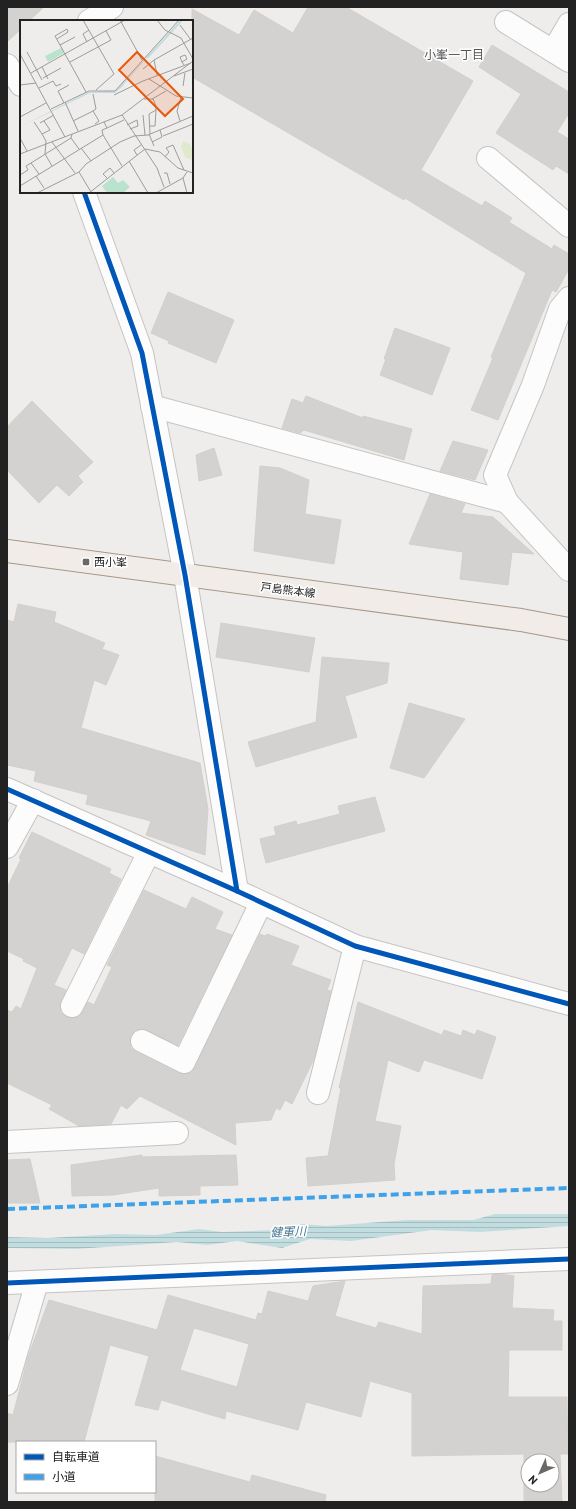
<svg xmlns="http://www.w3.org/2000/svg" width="576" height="1509" viewBox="0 0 576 1509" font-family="'PT Sans','Noto Sans JP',sans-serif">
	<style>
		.water { fill: url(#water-rules) }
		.building { fill: #d4d2d0; stroke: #d2cfcc; fill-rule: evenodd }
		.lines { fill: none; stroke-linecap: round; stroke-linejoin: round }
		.minor-casing { stroke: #c5c4c3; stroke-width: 24 }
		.major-casing { stroke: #a59889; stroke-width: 24 }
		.minor { stroke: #fdfcfc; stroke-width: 22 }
		.major { stroke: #f2ece8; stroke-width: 22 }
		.quiet { stroke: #3ea2ea; stroke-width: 4; stroke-dasharray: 8 4; stroke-linecap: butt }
		.cycleway-casing { stroke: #fff; stroke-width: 8 }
		.cycleway { stroke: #0057b8; stroke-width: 5 }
		.poi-dot { fill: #6a6968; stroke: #fff; stroke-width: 1.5 }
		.labels { text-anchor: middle; stroke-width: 3; stroke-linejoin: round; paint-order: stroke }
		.poi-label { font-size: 11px; fill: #222; stroke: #fff; text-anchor: start }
		.street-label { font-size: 11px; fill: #222; stroke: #fff }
		.neighbourhood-label { font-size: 12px; fill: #555; stroke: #fff }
		.water-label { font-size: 12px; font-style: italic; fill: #497796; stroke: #fff }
		.inset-river { fill: none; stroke: #c1dde0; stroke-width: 2 }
		.inset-road { fill: none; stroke: #9d9c9b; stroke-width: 1 }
		.view { fill: #e8590c; fill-opacity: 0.15; stroke: #e8590c; stroke-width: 2 }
		.inset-edge { fill: none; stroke: #222; stroke-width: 2 }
	</style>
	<defs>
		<pattern id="water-rules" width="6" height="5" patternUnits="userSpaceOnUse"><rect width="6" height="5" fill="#c1dde0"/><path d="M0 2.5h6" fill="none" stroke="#a6bdc0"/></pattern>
	</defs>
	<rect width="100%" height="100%" fill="#efedeb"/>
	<polygon class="water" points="495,1214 569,1214 569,1226 480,1232 432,1230 351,1241 310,1239 282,1248 237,1241 207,1245 177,1242 76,1249 7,1248 7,1237 48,1238 116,1234 156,1235 199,1229 222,1232 274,1230 303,1224 326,1226 407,1220 473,1220"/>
	<g class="building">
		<polygon points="7,7 44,7 29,21 21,21 21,29 7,42"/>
		<polygon points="308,7 346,7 473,81 421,170 482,206 485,201 512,218 509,222 552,249 554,245 569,254 569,269 556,292 552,290 498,420 471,410 493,358 491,357 526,273 405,198 404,200 192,77 192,9 239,35 254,10 293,33"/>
		<polygon points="492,45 569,92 569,113 557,132 569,139 569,174 556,166 553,170 496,133 521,94 479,67"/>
		<polygon points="168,292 234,320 216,363 168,343 169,341 151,333"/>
		<polygon points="395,328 450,348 432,395 380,375 386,359 384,359"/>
		<polygon points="306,396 363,418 363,416 412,429 404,460 304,430 300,433 282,428 292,399 303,403"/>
		<polygon points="32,401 93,462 78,476 83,482 69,496 57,485 39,503 7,470 7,427"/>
		<polygon points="453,441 488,450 475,480 440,471"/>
		<polygon points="214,448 222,475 199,481 196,455"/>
		<polygon points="260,466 280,468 309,480 305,514 341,520 334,564 254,551"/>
		<polygon points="430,494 465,504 461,513 493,517 534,554 512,552 508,585 460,579 463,552 409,544"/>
		<polygon points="18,604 56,612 54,622 105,643 102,649 119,655 106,685 94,680 81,728 200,763 208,809 205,855 146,835 151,821 86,804 88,795 34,781 36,771 7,765 7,620 14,622"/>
		<polygon points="221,623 315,638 309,672 216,657"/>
		<polygon points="322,657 389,663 387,683 345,696 357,737 256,767 248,742 316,722"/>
		<polygon points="409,703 465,719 424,778 390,768"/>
		<polygon points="375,797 385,831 266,863 260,839 276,835 274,827 296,821 297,825 340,814 338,806"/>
		<polygon points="32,832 111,869 109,873 121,879 84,954 72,948 54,985 66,990 60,1006 61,1013 67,1017 73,1018 79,1016 88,1002 94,1005 112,967 107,965 144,890 186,909 192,897 223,912 215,929 232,935 178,1045 142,1029 135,1030 131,1036 130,1041 131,1048 136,1052 178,1073 185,1074 191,1072 195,1067 260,934 265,936 267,934 299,946 291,965 331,980 327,990 331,991 314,1059 292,1104 285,1100 280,1110 276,1108 271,1120 235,1123 236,1145 140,1096 127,1109 121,1105 111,1124 79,1126 49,1109 52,1105 7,1083 7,1010 12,1012 16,1006 21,1009 37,968 23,961 24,959 7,951 7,888 21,859 19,858"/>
		<polygon points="358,1002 442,1035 444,1030 461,1036 463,1030 475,1035 477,1030 496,1037 482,1079 424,1060 419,1072 388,1060 375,1121 401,1126 394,1164 395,1180 308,1186 306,1158 328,1156 341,1088 339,1088"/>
		<polygon points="142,1155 142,1157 236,1155 238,1185 200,1186 200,1195 159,1196 159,1188 113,1195 72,1196 71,1165"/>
		<polygon points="30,1159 40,1203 7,1203 7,1160"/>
		<path d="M500 1274 514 1276 512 1308 554 1310 553 1321H562V1350H509L508 1397H567L568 1454H560L562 1502H524V1454L412 1456V1393L370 1381 361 1417 306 1402 298 1430 226 1411 225 1419 161 1400 158 1410 135 1405 149 1356 110 1345 84 1442H7V1413L13 1415 28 1357 49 1300 157 1330 168 1295 256 1320 258 1313 262 1314 268 1291 308 1301 313 1286 345 1281 335 1316 376 1328 379 1322 422 1334 423 1286 491 1284 492 1275ZM194 1328 249 1344 237 1387 180 1370ZM528 1461H552V1485H528Z"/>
		<polygon points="155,1456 250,1482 252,1475 326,1495 325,1502 155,1502"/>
	</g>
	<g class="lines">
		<defs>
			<g id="minor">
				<polyline points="89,21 112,7"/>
				<polyline points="506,22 569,61"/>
				<polyline points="553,51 569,24"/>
				<polyline points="7,65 21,85"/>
				<polyline points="488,158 569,226"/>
				<polyline points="84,192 142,353 185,575 237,891"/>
				<polyline points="569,298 560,309 533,385 495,475 507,502 569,570"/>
				<polyline points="152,406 507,502"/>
				<polyline points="7,789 237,891 355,946 569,1004"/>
				<polyline points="7,847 33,800"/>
				<polyline points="72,1006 149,852"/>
				<polyline points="142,1041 184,1062 261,903"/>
				<polyline points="318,1093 355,946"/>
				<polyline points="7,1142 177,1133"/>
				<polyline points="7,1283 569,1259"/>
				<polyline points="7,1384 37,1282"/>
			</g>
			<polyline id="major" points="7,551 521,620 569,629"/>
		</defs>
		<use href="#minor" class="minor-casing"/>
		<use href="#major" class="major-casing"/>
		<use href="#minor" class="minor"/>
		<use href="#major" class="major"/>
		<polyline class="quiet" points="7,1209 569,1188"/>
		<defs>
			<g id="cycleway">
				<polyline points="84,192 142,353 185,575 237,891"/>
				<polyline points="7,789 237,891 355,946 569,1004"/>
				<polyline points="7,1283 569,1259"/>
			</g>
		</defs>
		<use href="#cycleway" class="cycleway-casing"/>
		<use href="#cycleway" class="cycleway"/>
	</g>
	<rect class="poi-dot" x="82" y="558" width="8" height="8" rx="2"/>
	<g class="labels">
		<g class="poi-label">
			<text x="94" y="566">西小峯</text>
		</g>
		<g class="street-label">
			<text transform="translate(288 590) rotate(7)" y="4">戸島熊本線</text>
		</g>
		<g class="neighbourhood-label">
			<text x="454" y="59">小峯一丁目</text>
		</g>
		<g class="water-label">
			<text transform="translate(288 1232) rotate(-2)" y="4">健軍川</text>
		</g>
	</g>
	<g transform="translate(20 20)">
		<rect width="173" height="173" fill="#efedeb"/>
		<path d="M163 121 170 124 173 131 171 140 165 137 161 127Z" fill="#dfeacc"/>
		<path d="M41 28 44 33 28 42 25 36ZM93 157 98 163 103 160 110 167 103 173H87L82 166Z" fill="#b9e3cd"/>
		<path d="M130 34 125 40 104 64 103 66 95 73H70L0 107 68 72 95 71Z" fill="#c1dde0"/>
		<path class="inset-river" d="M127 38 162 0"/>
		<path class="inset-road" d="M63 0 94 54 76 70M100 0 122 40M137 0 145 10 161 18 173 39M160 5 171 20M37 19 48 12 47 9 35 16 66 72M67 22 63 14 69 10M40 25 55 17M7 32 22 60M0 34 45 117M134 40 173 18M50 42 91 20 86 11M162 42 167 39 165 35 160 37 162 42 164 45M22 47 28 59M123 49 134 40 137 55M11 53 105 0M154 56 173 49M23 58 41 48M129 59 156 76 173 78M0 65 16 63M163 66 165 53M19 68 33 61 36 66 41 64M73 74 76 89 73 91M94 75 123 61 171 43M124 79H133L136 86V90L129 94 130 114M132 79 146 71M45 82 58 111M44 83 38 71 49 65M31 89 69 71H95L159 0M102 95 137 148 144 167M123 95 125 115M0 97 26 83M24 101 30 110 22 114 26 121 25 134 32 146M53 101 73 91 79 101 75 104M160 101 157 91 161 77M14 102 22 114M84 102 87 108 104 100M20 103 34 95M107 105 117 100 118 106 110 109M130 106H135L136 90M87 108 82 110 83 115 102 146M129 114 134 126M143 116 173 104M0 118 7 131M51 118 59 129M32 122 55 153M132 122 142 117 140 110M61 128 71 141M0 134 102 95 173 41M117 135 114 130 121 125M145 137 149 132 146 128 153 125 164 150M109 141 128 173M59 152 71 172M144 153H147L150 164M19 154 11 143 51 118 52 114M0 155 8 150 6 146 11 143M16 156 24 168M163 158 167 173M88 159 83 154 90 148 94 153M0 166 83 115M17 173 59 152 66 144 100 122 114 116 128 115 173 96M69 173 125 129 140 132 158 148 173 153M136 173 163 158 167 152"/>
		<path class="view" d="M117 32 163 79 145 96 99 50Z"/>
		<rect width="173" height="173" class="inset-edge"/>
	</g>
	<rect width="576" height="1509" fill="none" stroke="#222222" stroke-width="16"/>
	<rect x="16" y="1441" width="140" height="52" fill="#ffffff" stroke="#a7a7a7"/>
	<rect x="24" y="1454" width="20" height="6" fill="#0057b8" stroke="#a7a7a7"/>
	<text x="52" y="1461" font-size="12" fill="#222222">自転車道</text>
	<rect x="24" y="1474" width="20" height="6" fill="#3ea2ea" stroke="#a7a7a7"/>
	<text x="52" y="1481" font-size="12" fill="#222222">小道</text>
	<g transform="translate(540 1473) rotate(225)"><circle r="19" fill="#ffffff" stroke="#a7a7a7"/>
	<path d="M0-3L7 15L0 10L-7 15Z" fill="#6a6968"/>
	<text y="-6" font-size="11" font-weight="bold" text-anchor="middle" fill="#222222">N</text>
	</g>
</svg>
